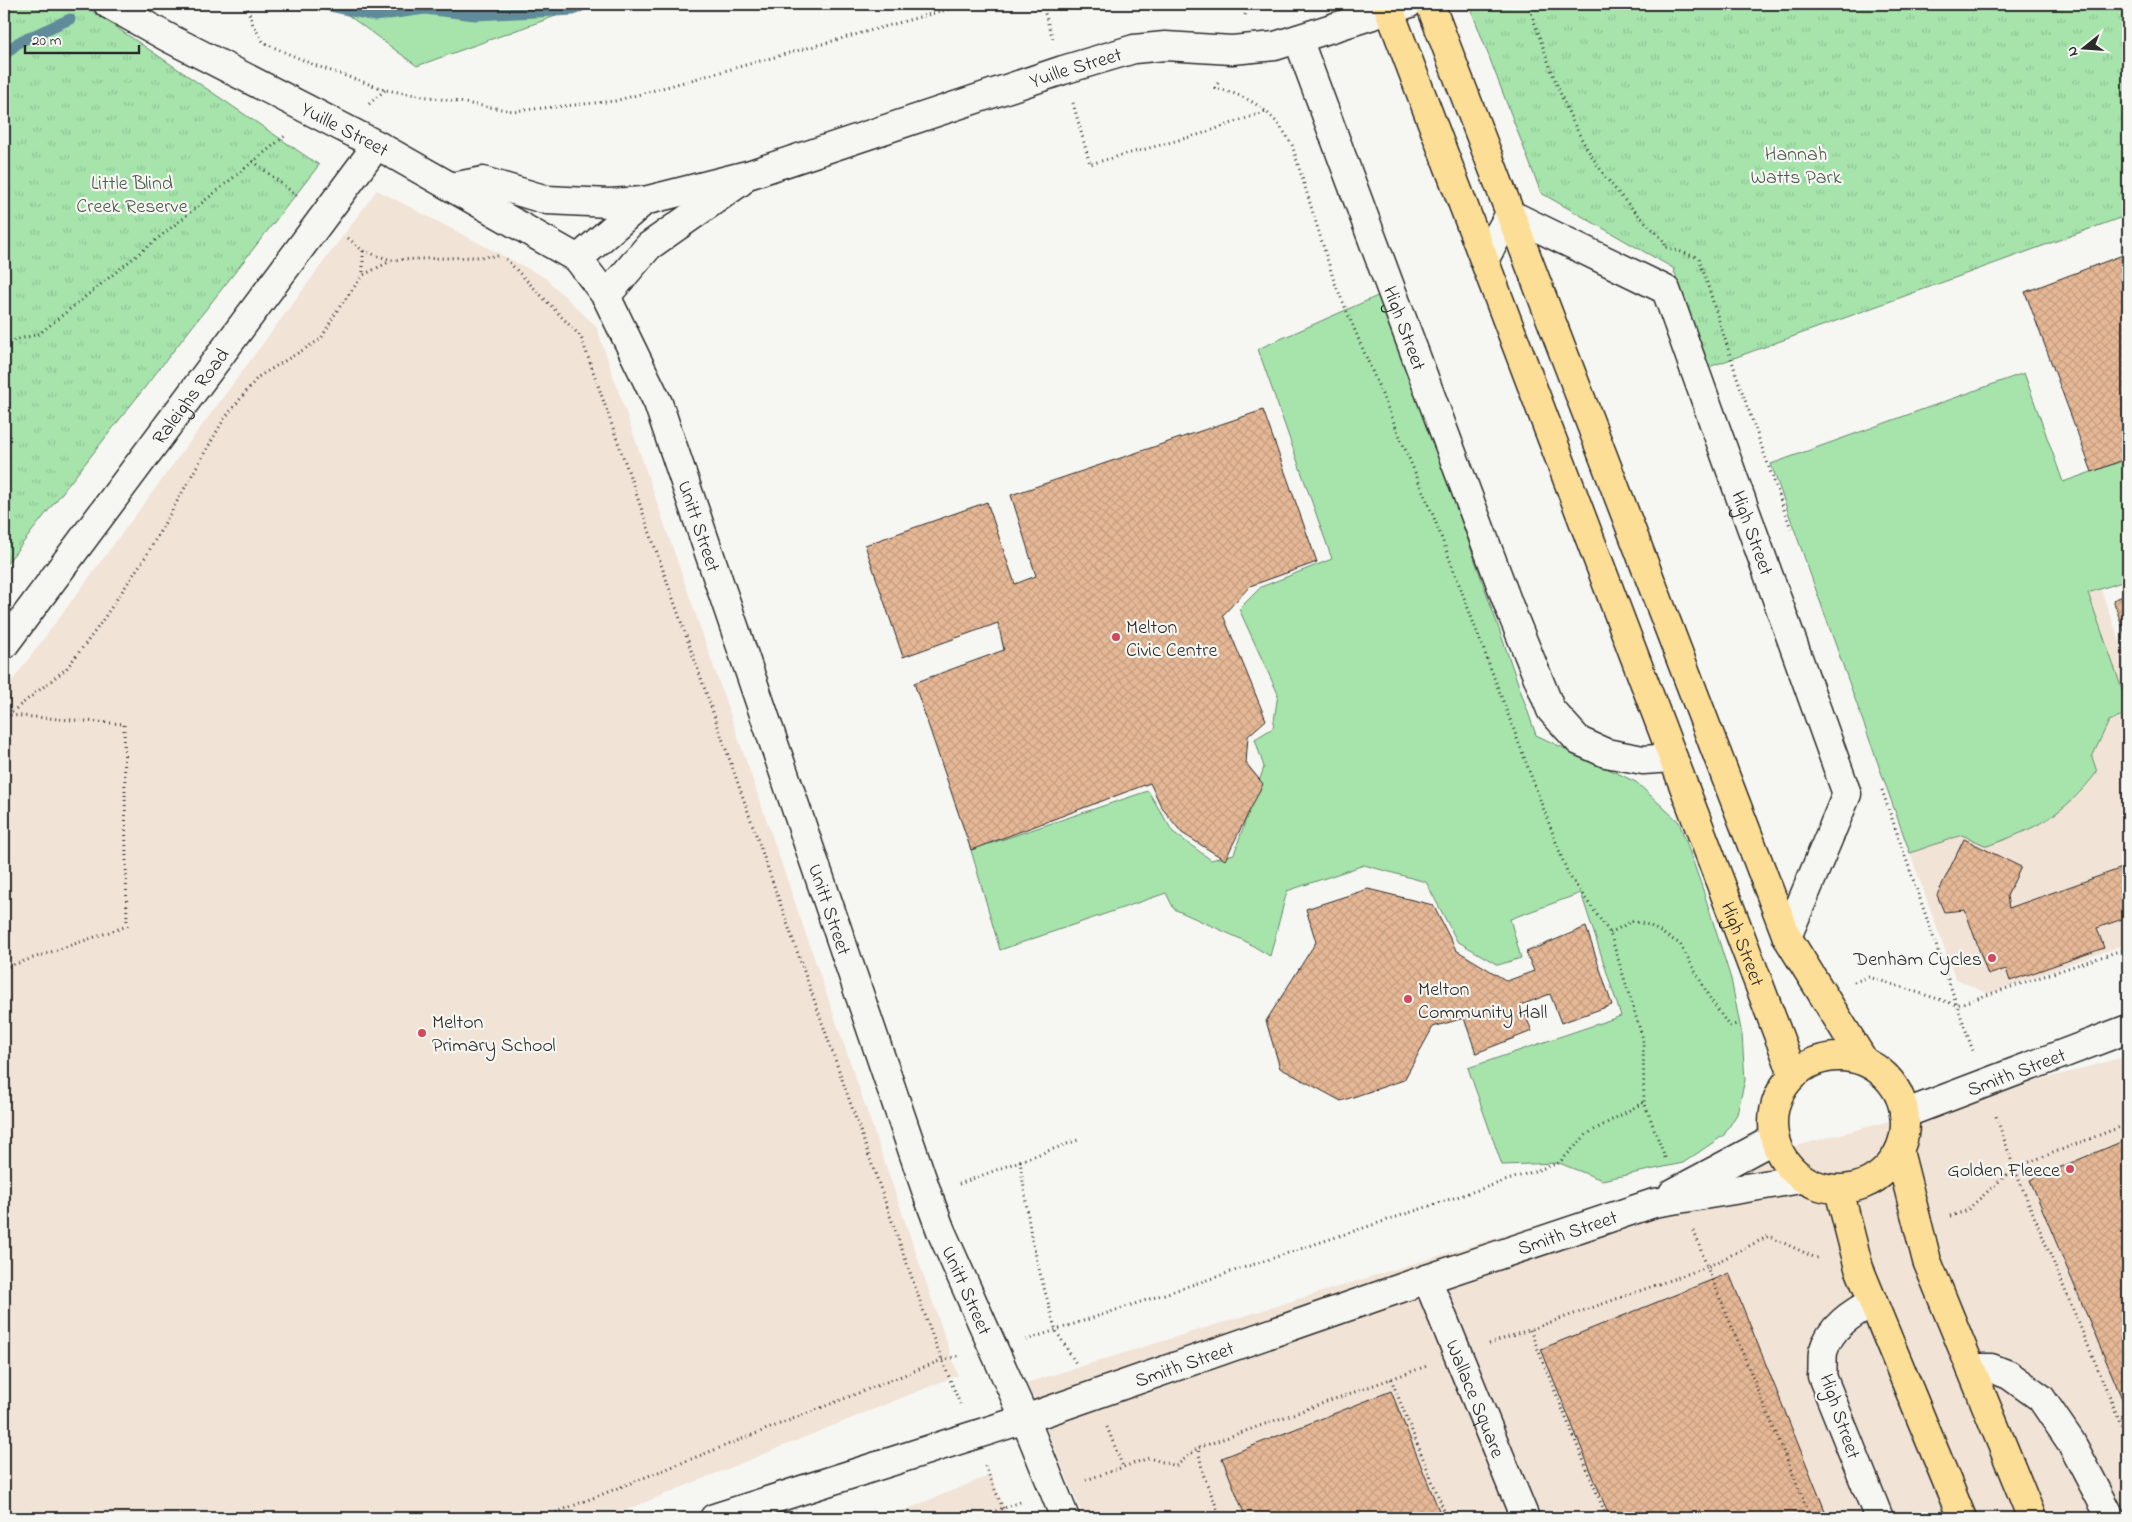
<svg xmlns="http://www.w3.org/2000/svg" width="2132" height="1522" viewBox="0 0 2132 1522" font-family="'Indie Flower',sans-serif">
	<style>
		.built { fill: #f1e3d6 }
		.green { fill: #a6e4ac; stroke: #68886c }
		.park { fill: url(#park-tufts); stroke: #68886c }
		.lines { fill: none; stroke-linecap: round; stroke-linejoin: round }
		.stream { stroke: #618b9b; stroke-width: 11 }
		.building { fill: url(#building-cross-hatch); stroke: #2b2b2b }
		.minor-casing { stroke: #2b2b2b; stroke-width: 31 }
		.major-casing { stroke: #2b2b2b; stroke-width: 31 }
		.path { stroke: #2b2b2b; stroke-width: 3; stroke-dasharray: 1 4; stroke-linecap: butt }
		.minor { stroke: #f6f6f2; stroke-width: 28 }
		.major { stroke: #fdde96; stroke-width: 28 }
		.poi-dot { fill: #d1495b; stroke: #f6f6f2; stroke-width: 2 }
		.labels { text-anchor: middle; stroke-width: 4.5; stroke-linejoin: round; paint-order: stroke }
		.street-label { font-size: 20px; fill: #2b2b2b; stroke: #f6f6f2 }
		.park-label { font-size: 20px; fill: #4a594b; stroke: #f6f6f2 }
		.poi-label { font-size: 20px; fill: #2b2b2b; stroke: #f6f6f2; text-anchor: start }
	</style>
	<defs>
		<pattern id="park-tufts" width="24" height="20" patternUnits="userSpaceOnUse" patternTransform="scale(1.25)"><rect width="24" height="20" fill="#a6e4ac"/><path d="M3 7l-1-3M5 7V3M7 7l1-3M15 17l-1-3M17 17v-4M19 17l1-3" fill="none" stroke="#8fc494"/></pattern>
		<pattern id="building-cross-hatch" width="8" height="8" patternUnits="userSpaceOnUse" patternTransform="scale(1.25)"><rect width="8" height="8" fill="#e6b896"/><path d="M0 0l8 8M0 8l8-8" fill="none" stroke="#c59e81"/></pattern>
	</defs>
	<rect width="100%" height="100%" fill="#f6f6f2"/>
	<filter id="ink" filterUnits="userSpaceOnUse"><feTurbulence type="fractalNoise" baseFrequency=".02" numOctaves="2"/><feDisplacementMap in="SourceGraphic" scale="10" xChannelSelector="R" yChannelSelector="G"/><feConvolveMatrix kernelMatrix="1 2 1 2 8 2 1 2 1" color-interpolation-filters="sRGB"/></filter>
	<g filter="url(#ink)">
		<g class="built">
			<polygon points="377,190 544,277 596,326 958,1375 606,1518 4,1518 4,692"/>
			<polygon points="2101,590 2128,665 2128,706 2088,593"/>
			<polygon points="2128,714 2128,943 1988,994 1955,978 1910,853 1962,835 2043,823 2075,798 2088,784 2097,772 2092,757 2109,721"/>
			<polygon points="2128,1056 2128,1518 1084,1518 1027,1383 1778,1151"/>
			<polygon points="991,1475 1008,1518 885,1518"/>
		</g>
		<g class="green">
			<polygon points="333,4 589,4 417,66"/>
			<polygon points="1382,294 1536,735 1636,782 1679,822 1703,890 1731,979 1742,1035 1745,1080 1737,1114 1724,1135 1683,1163 1602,1180 1559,1163 1502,1165 1468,1068 1621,1016 1581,893 1510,919 1521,958 1498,965 1457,941 1426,882 1364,865 1287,891 1270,956 1243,940 1174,909 1166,893 1000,950 971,850 1148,791 1173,832 1211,860 1234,854 1264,767 1255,739 1273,728 1278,694 1239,609 1261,587 1332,559 1258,349"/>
			<path d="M2024 373 2063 482 2128 459V580L2088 593 2128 706V714L2109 721 2092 757 2097 772C2065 814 2036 829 1987 846L1962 835 1910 853 1771 464Z"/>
		</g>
		<g class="park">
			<polygon points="4,4 82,4 319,165 4,567"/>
			<polygon points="1469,4 2128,4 2128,215 1709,367 1673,268 1541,193"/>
		</g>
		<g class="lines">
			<g class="stream">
				<polyline points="321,4 374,16 425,9 475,15 573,10 585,4"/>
				<polyline points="4,55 19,42 70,19"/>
			</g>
		</g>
		<g class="building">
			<polygon points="2128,253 2128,458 2092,472 2025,292"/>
			<polygon points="1263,410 1317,562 1250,586 1223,615 1266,720 1248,736 1246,763 1263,784 1225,860 1182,833 1162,808 1150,783 971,850 914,683 1004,650 998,623 903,657 865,545 987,502 1015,584 1036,576 1011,495"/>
			<polygon points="2128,594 2128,642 2113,600"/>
			<polygon points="1964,839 2021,867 2007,896 2009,908 2128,866 2128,917 2097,928 2104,948 2010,981 2006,969 1988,975 1965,910 1944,912 1937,895"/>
			<polygon points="1368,889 1433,905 1456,950 1507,981 1534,971 1526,952 1586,927 1612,1005 1561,1023 1550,994 1521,1005 1532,1031 1476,1053 1464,1018 1433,1027 1404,1080 1341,1101 1280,1068 1266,1021 1316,942 1306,909"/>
			<polygon points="2128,1139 2128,1413 2030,1180"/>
			<polygon points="1729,1273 1828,1518 1610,1518 1541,1349"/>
			<polygon points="1391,1391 1442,1518 1246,1518 1222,1458"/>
		</g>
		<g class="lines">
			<defs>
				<g id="minor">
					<path id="s1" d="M108 4 167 37 377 145 578 259 606 296 658 403 928 1196 941 1231 1025 1419 1065 1518"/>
					<path id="s2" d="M1298 39 1510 609 1551 710 1579 741 1606 753 1643 760 1673 758"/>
					<polyline points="452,187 483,181 547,200 609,203 644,201"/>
					<path id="s3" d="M1485 258 1510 214 1666 290 1847 794 1787 937"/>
					<path id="s4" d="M578 259 644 201 751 174 1063 70 1134 49 1165 46 1232 50 1275 46 1408 4"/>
					<polyline points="606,296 649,246 740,182"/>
					<path id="s5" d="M4 645 377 145"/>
					<path id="s6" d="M1904 1114 2128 1029"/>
					<polyline points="1673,1193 1774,1139"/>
					<path id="s7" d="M1427 1279 1525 1518"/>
					<path d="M1873 1302C1852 1313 1830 1327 1823 1352 1822 1359 1823 1369 1822 1376L1879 1518"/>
					<polyline points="1971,1368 1991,1368 2009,1375 2041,1398 2071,1442 2111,1518"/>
					<path id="s8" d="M714 1518 1025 1419 1427 1279 1654 1203 1801 1179"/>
				</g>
				<g id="major">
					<path id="s9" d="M1387 4 1793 1074"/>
					<polyline points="1430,4 1787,937 1864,1061"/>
					<circle cx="1839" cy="1123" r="66"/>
					<polyline points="1899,1151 1927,1261 2032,1518"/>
					<polyline points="1839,1190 1859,1268 1962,1518"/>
				</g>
			</defs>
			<use href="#minor" class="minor-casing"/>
			<use href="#major" class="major-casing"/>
			<g class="path">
				<polyline points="246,4 253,25 264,43 314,65 386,90 513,111 615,101 967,4"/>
				<polyline points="1042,4 1053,39"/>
				<path d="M1528 4C1548 60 1566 121 1601 170 1619 197 1642 218 1664 241L1666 248"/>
				<polyline points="1245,15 1248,4"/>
				<path d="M1218 83 1215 88C1252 97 1273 111 1292 145L1334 281 1433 515 1568 874 1610 933 1643 1039 1644 1102 1666 1160"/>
				<polyline points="1073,103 1090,164 1201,134 1267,111"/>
				<polyline points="369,104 385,90"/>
				<polyline points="253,161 297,196"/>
				<polyline points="348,238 363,251 391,260 501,256"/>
				<polyline points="1666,247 1699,258 1739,383 1791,529"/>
				<polyline points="363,251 363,275 391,261"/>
				<polyline points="506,259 581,337 932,1335 960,1404"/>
				<polyline points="4,343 39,334 285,136"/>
				<polyline points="4,718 66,669 96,630 146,556 224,419 258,377 321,339 336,312 363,275"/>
				<polyline points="1882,790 1973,1051"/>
				<polyline points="1610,933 1632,921 1649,925 1680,944 1711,1000 1729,1026 1737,1024"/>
				<polyline points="4,968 127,926 124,724 8,715"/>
				<polyline points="1854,982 1869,977 1957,1005 2128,948"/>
				<polyline points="2128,1124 2014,1168 2128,1441"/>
				<polyline points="1020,1161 1078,1140"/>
				<polyline points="959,1184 1020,1161 1031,1236 1041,1277 1056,1331 1077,1365"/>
				<polyline points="1950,1216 1966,1211 2014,1168 1996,1116"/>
				<polyline points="1694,1231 1707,1267 1769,1236 1816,1258 1821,1257"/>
				<polyline points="1530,1330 1607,1518"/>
				<polyline points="1026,1340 1559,1163 1587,1134 1644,1102"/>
				<polyline points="1489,1344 1707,1267 1811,1518"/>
				<polyline points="1391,1379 1447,1518"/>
				<polyline points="1107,1427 1123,1467"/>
				<polyline points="985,1466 1007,1518"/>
				<polyline points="1086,1480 1149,1458 1176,1466 1198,1448"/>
				<polyline points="542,1518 942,1360 959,1356"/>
				<polyline points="977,1518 1023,1501"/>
				<polyline points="1221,1518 1203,1474 1198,1448 1427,1366"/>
			</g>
			<use href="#minor" class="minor"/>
			<use href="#major" class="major"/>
		</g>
	</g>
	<g class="poi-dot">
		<circle cx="1116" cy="637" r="5"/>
		<circle cx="1992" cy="958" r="5"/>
		<circle cx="1408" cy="999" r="5"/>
		<circle cx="422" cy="1033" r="5"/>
		<circle cx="2070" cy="1169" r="5"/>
	</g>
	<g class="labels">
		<g class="street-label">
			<text dy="7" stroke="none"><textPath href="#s4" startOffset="540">Yuille Street</textPath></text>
			<text dy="7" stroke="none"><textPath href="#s1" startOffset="268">Yuille Street</textPath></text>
			<text dy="7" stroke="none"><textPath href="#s2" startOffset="308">High Street</textPath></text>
			<text dy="7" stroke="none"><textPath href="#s5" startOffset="311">Raleighs Road</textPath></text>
			<text dy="7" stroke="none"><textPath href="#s1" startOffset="830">Unitt Street</textPath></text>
			<text dy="7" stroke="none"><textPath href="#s3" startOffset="482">High Street</textPath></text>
			<text dy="7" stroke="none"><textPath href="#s1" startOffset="1235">Unitt Street</textPath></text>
			<text dy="7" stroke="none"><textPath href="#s9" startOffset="1005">High Street</textPath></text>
			<text dy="7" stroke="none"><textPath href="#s6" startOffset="120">Smith Street</textPath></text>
			<text dy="7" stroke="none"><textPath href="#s8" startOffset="900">Smith Street</textPath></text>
			<text dy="7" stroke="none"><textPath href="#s1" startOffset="1640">Unitt Street</textPath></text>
			<text dy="7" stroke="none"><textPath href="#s8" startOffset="495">Smith Street</textPath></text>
			<text dy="7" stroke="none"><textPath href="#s7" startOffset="129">Wallace Square</textPath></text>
			<text transform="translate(1841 1416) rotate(71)" y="7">High Street</text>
		</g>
		<g class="park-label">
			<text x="1796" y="160">Hannah<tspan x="1796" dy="23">Watts Park</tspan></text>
			<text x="132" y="189">Little Blind<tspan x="132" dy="23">Creek Reserve</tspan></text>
		</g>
		<g class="poi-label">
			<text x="1126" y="633">Melton<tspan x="1126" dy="23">Civic Centre</tspan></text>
			<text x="1982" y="965" text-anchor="end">Denham Cycles</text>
			<text x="1418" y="995">Melton<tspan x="1418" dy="23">Community Hall</tspan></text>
			<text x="432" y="1028">Melton<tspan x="432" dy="23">Primary School</tspan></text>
			<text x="2060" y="1176" text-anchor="end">Golden Fleece</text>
		</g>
	</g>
	<rect width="2132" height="1522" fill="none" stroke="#f6f6f2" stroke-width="20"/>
	<rect x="10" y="10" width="2112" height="1502" fill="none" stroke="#2b2b2b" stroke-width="2" filter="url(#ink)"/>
	<g transform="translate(2084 48) rotate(253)" stroke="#f6f6f2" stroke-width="4" paint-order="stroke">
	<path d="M0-4L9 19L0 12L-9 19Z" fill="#2b2b2b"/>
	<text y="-8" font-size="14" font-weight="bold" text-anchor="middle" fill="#2b2b2b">N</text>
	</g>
	<path d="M25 45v8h114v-8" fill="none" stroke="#2b2b2b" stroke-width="2.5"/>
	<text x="32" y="45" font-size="15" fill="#2b2b2b" stroke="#f6f6f2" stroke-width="4" paint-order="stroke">20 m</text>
</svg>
